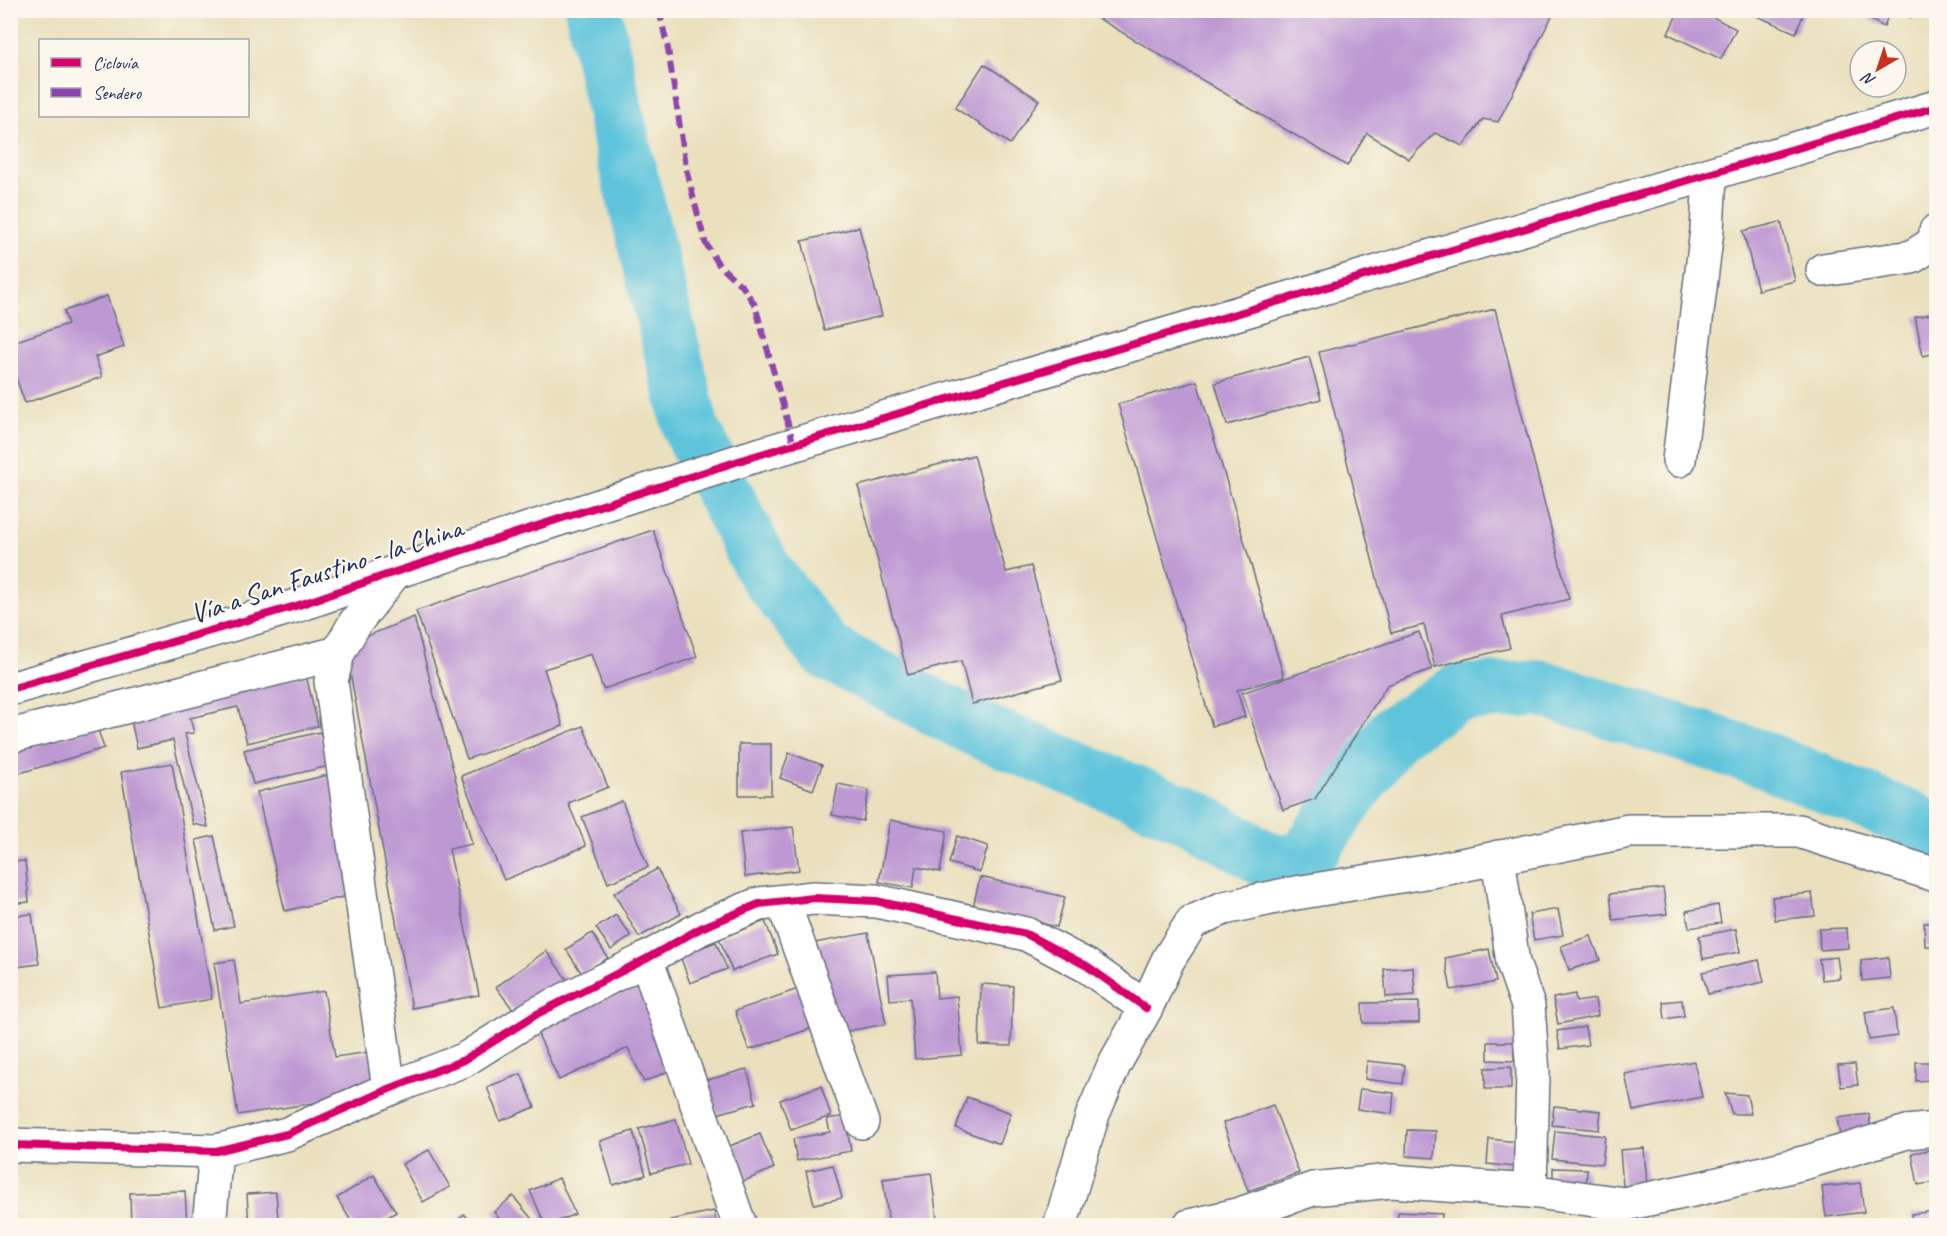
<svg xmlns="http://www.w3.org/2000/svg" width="1947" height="1236" viewBox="0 0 1947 1236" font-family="Caveat,sans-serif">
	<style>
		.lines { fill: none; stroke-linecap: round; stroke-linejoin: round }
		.river { stroke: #5ec4db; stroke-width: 57 }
		.building { fill: #bd98d3 }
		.minor-casing { stroke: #636d7f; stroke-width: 36 }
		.minor { stroke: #fff; stroke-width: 33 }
		.quiet { stroke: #8e44ad; stroke-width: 6; stroke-dasharray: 12 6; stroke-linecap: butt }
		.cycleway-casing { stroke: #fbf7ec; stroke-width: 11 }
		.cycleway { stroke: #d6006c; stroke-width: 8 }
		.labels { text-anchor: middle; stroke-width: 4.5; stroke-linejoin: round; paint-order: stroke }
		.street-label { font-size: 28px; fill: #1b2f5e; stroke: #fbf7ec }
	</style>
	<rect width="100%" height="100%" fill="#fbf7ec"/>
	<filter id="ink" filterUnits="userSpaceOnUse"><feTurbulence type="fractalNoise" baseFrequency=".0167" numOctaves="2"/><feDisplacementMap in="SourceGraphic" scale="12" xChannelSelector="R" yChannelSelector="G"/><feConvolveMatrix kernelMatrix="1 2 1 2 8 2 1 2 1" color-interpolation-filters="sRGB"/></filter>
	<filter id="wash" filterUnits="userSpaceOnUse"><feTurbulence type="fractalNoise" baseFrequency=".008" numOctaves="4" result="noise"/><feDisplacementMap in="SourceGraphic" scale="24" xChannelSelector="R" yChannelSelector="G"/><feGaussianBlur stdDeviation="1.35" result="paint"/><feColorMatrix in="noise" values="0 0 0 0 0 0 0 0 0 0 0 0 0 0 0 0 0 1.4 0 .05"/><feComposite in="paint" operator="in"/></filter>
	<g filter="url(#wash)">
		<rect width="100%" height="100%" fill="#eae0bd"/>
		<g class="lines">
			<polyline class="river" points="593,10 622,145 692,432 765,572 826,651 977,729 1197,819 1272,863 1302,862 1393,734 1457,693 1541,688 1760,758 1936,830"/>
		</g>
		<g id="blocks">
			<g class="building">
				<polygon points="1099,10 1555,10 1498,122 1483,119 1463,146 1435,133 1409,159 1367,133 1347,166 1096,17"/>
				<polygon points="1679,10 1699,10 1736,29 1721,59 1668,34"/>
				<polygon points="1743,10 1805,10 1796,33"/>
				<polygon points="1852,10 1890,10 1884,27"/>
				<polygon points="1900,10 1915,10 1911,18"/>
				<polygon points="984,64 1039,100 1010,144 955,108"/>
				<polygon points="1781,222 1795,281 1758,290 1743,231"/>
				<polygon points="859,227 882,316 824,330 802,241"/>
				<polygon points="107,296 124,347 95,357 102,377 25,403 10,361 10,343 68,324 64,311"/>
				<polygon points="1495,309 1569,599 1502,616 1510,648 1435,667 1424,625 1391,633 1319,352"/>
				<polygon points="1936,313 1936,353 1923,356 1915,317"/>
				<polygon points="1309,357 1321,399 1227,425 1215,383"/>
				<polygon points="1197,381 1284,677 1237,690 1245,717 1212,726 1118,404"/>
				<polygon points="974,455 1006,572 1031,566 1062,680 972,704 961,661 908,675 858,486"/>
				<polygon points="653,530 697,657 603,689 591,654 544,669 563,726 467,759 416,611"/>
				<polygon points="414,617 472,844 449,849 479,995 412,1008 345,645"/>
				<polygon points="1419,632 1432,669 1387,685 1315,799 1283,810 1242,693"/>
				<polygon points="306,675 318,726 247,743 238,707 190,718 194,733 185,734 208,827 193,824 173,740 137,748 130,716"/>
				<polygon points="583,726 608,787 568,803 586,846 504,880 461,776"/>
				<polygon points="97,727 104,748 10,776 10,752"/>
				<polygon points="320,732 329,766 253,784 244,750"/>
				<rect x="739" y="744" width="32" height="51"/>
				<polygon points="789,753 822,765 813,790 780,778"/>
				<polygon points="172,763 212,999 162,1008 121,772"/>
				<polygon points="332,774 360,893 285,911 257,792"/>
				<polygon points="838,784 869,790 863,821 832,815"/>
				<polygon points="622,801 648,867 608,883 582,817"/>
				<polygon points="890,820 947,831 940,872 916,867 913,888 879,882"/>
				<polygon points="793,827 799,870 745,877 740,833"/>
				<polygon points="214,836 234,926 215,930 196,840"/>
				<polygon points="957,836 988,846 980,872 949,863"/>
				<polygon points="25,861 29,902 10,904 10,862"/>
				<polygon points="657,869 681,914 639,937 614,893"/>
				<polygon points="980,877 1065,897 1057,927 973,907"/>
				<polygon points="1663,888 1667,914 1613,920 1610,894"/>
				<polygon points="1812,893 1815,916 1775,920 1772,897"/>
				<polygon points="1718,905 1721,923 1689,928 1686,911"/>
				<polygon points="1558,909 1563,935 1534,940 1529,914"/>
				<polygon points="32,914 39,964 10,968 10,916"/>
				<polygon points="616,915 631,936 611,950 596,928"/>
				<polygon points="765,921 778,954 732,971 719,938"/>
				<polygon points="1924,923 1936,923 1936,946 1925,946"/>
				<polygon points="1847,928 1848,948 1820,950 1819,929"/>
				<polygon points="1736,929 1740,952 1703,959 1699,936"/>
				<polygon points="592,933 608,958 582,974 566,949"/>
				<polygon points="868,933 886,1024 832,1034 814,943"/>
				<polygon points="1591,936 1600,960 1569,970 1561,946"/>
				<polygon points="716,942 727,969 690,983 680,956"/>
				<polygon points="1489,949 1496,982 1451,990 1445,958"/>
				<polygon points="546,951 569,982 520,1019 496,987"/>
				<polygon points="1837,957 1840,978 1822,980 1819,959"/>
				<polygon points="1888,957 1890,978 1862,981 1861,960"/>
				<polygon points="234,960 241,1004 324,991 335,1057 370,1052 381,1074 327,1101 238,1115 214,963"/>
				<polygon points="1759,960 1764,982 1708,994 1702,972"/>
				<polygon points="1413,967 1415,995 1386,997 1384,969"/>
				<polygon points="935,972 937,998 957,996 962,1055 915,1059 910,998 890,1000 888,975"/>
				<polygon points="10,973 13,973 17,1008 10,1009"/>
				<polygon points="640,974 682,1065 644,1082 628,1048 559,1080 533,1023"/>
				<polygon points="981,984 1013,986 1011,1046 979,1045"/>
				<polygon points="804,987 818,1026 749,1050 735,1011"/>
				<polygon points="1575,994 1576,1002 1595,999 1598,1016 1558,1024 1553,998"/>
				<polygon points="1682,1000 1684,1016 1665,1019 1663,1002"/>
				<polygon points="1419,1002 1419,1023 1363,1023 1362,1003"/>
				<polygon points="1894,1008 1897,1036 1869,1040 1865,1012"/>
				<polygon points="1585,1027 1588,1045 1560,1049 1557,1031"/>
				<polygon points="1488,1042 1514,1042 1514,1061 1488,1060"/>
				<polygon points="1367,1061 1405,1065 1403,1084 1365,1079"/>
				<polygon points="1694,1061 1702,1097 1633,1111 1625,1074"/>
				<polygon points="1916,1062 1933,1062 1933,1080 1916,1081"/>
				<polygon points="1855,1064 1858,1085 1841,1087 1838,1065"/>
				<polygon points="1511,1067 1511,1089 1485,1089 1485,1068"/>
				<polygon points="747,1069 756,1103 717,1114 707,1080"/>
				<polygon points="521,1074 535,1107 500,1121 487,1087"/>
				<polygon points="821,1086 831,1116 791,1130 780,1100"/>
				<polygon points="1360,1089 1394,1093 1392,1114 1357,1109"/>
				<polygon points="1725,1093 1747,1095 1751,1114 1732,1114"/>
				<polygon points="967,1097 1011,1113 1000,1144 956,1128"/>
				<polygon points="1273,1105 1299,1173 1248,1191 1223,1123"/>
				<polygon points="1554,1106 1601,1111 1599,1130 1552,1125"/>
				<polygon points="1869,1114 1871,1133 1840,1136 1837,1118"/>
				<polygon points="845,1116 851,1151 797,1161 793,1139 830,1132 827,1119"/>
				<polygon points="676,1119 688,1164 651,1173 639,1129"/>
				<polygon points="1407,1130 1436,1131 1434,1158 1406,1156"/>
				<polygon points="633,1131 646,1175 613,1185 600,1141"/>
				<polygon points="1555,1131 1605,1136 1602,1164 1552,1159"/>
				<polygon points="760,1134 774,1168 742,1182 727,1147"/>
				<polygon points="1489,1139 1517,1142 1515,1167 1487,1164"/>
				<polygon points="1644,1148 1647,1184 1623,1186 1620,1150"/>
				<polygon points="1936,1149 1936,1182 1918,1185 1912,1153"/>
				<polygon points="429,1150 450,1187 423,1202 402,1164"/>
				<polygon points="833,1165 842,1198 814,1204 806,1171"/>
				<polygon points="1553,1168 1587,1169 1586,1190 1553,1189"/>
				<polygon points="931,1173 937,1219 889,1225 883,1179"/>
				<polygon points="374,1175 396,1212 373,1226 354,1226 337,1198"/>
				<polygon points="559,1178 575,1214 546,1226 530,1191"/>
				<polygon points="1860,1183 1864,1212 1826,1217 1822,1187"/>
				<polygon points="185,1191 187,1226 131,1226 130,1193"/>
				<polygon points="276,1192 278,1219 264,1220 264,1226 249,1226 247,1194"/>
				<polygon points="513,1196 536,1224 533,1226 505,1226 494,1212"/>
				<polygon points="714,1211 717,1226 671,1226 670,1220"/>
				<polygon points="1935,1211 1936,1226 1912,1226 1911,1214"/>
				<polygon points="1398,1212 1442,1214 1441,1226 1397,1226"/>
				<polygon points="464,1214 474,1226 452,1226"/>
			</g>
		</g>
	</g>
	<g filter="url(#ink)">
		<use href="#blocks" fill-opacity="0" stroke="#636d7f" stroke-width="1.5"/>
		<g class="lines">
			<defs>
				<g id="minor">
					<polyline points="1823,270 1912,257 1935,242 1936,231"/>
					<polyline points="1679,460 1707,230 1710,175"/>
					<polyline points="10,689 299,605 395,572 748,458 1936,107"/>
					<polyline points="10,736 338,653"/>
					<polyline points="1498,857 1513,963 1528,1006 1533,1073 1530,1191"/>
					<polyline points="783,902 862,1122"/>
					<polyline points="646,959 740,1226"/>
					<polyline points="389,1089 331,681 338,653 355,623 395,572"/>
					<polyline points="10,1145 216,1151 287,1134 389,1089 464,1060 537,1014 646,959 701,928 759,904 814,898 876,901 1026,934 1087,966 1146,1008"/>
					<polyline points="209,1226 216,1151"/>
					<polyline points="1060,1226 1093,1114 1114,1065 1146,1008 1168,960 1192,922 1224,908 1290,894 1437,870 1629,831 1799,831 1936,875"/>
					<polyline points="1189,1226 1237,1215 1313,1189 1391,1181 1530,1191 1624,1204 1702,1188 1807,1162 1907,1132 1936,1129"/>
				</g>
			</defs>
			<use href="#minor" class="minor-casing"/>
			<use href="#minor" class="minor"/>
			<polyline class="quiet" points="659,10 668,49 687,173 705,242 719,265 743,287 755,305 794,445"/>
			<defs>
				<g id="cycleway">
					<polyline points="10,689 299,605 395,572 748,458 1936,107"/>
					<polyline points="10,1145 216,1151 287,1134 389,1089 464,1060 537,1014 646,959 701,928 759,904 814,898 876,901 1026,934 1087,966 1146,1008"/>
				</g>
			</defs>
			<use href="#cycleway" class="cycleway-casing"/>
			<use href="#cycleway" class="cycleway"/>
		</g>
	</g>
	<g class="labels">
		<g class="street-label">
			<text transform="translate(326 570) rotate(-18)" y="10">Vía a San Faustino - la China</text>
		</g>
	</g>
	<rect width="1947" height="1236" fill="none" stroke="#fbf7ec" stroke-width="36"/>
	<rect x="39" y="39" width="210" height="78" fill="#fbf7ec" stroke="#a1a7b3" stroke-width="1.5"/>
	<rect x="51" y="58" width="30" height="9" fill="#d6006c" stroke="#a1a7b3" stroke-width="1.5"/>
	<text x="93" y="69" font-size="18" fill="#1b2f5e">Ciclovía</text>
	<rect x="51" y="88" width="30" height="9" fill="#8e44ad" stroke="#a1a7b3" stroke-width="1.5"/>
	<text x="93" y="99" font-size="18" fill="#1b2f5e">Sendero</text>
	<g transform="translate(1878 69) rotate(219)"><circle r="28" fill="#fbf7ec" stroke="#a1a7b3" stroke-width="1.5"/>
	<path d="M0-4.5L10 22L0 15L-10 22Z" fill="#c8321e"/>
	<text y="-9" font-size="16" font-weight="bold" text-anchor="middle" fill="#1b2f5e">N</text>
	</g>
</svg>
